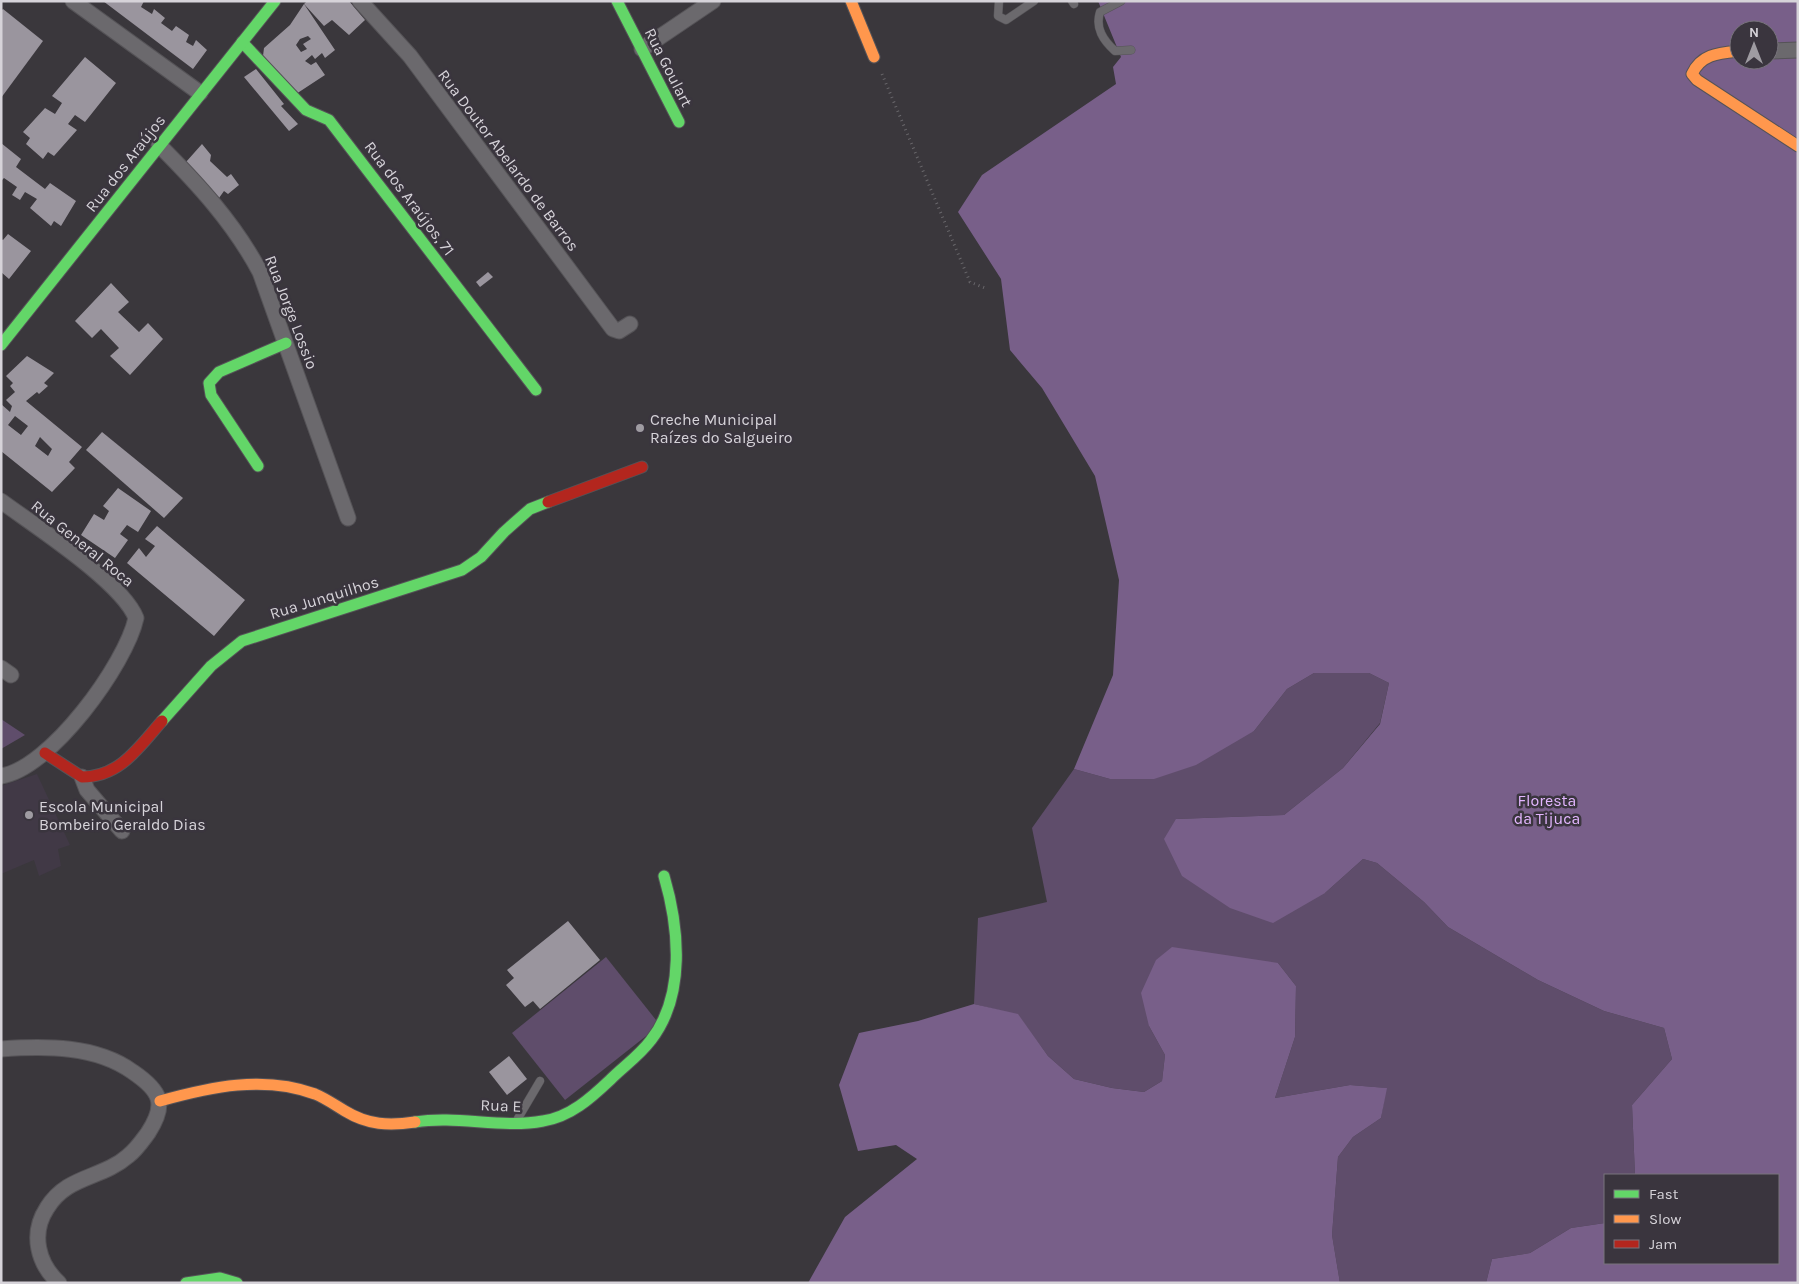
<svg xmlns="http://www.w3.org/2000/svg" width="1799" height="1284" viewBox="0 0 1799 1284" font-family="Karla,sans-serif">
	<style>
		.built { fill: #413946 }
		.green { fill: #5f4d6b }
		.forest { fill: #785f89; fill-rule: evenodd }
		.building { fill: #9a959e; fill-rule: evenodd }
		.lines { fill: none; stroke-linecap: round; stroke-linejoin: round }
		.lane-casing { stroke: #555357; stroke-width: 9 }
		.street-casing { stroke: #555357; stroke-width: 17 }
		.fast-casing { stroke: #555357; stroke-width: 13 }
		.slow-casing { stroke: #555357; stroke-width: 13 }
		.jam-casing { stroke: #555357; stroke-width: 13 }
		.path { stroke: #69676b; stroke-width: 3; stroke-dasharray: 1 4; stroke-linecap: butt }
		.lane { stroke: #6b696d; stroke-width: 8 }
		.street { stroke: #6b696d; stroke-width: 15 }
		.fast { stroke: #63d668; stroke-width: 11 }
		.slow { stroke: #ff974d; stroke-width: 11 }
		.jam { stroke: #b3261e; stroke-width: 11 }
		.poi-dot { fill: #9f9ca2; stroke: #3a353e; stroke-width: 2 }
		.labels { text-anchor: middle; stroke-width: 5; stroke-linejoin: round; paint-order: stroke }
		.street-label { font-size: 16px; fill: #d6d3d9; stroke: #3a353e }
		.poi-label { font-size: 16px; fill: #d6d3d9; stroke: #3a353e; text-anchor: start }
		.park-label { font-size: 16px; fill: #e3b6ff; stroke: #3a353e }
	</style>
	<rect width="100%" height="100%" fill="#3a373c"/>
	<polygon class="built" points="37,774 70,845 58,849 61,866 39,876 34,860 1,874 1,786"/>
	<g class="green">
		<polygon points="1314,673 1369,673 1389,683 1380,723 1343,768 1284,815 1176,819 1325,893 1363,859 1377,863 1424,902 1448,927 1538,980 1604,1011 1664,1028 1672,1059 1632,1105 1635,1175 1605,1175 1605,1223 1571,1228 1530,1253 1492,1259 1486,1283 1340,1283 1332,1235 1338,1157 1353,1137 1381,1118 1386,1088 1350,1085 1275,1098 1295,1037 1296,986 1278,963 1149,1026 1165,1055 1162,1081 1144,1092 1112,1088 1074,1079 1048,1056 1018,1015 974,1004 978,918 1047,902 1032,828 1074,769 1110,779 1254,731 1287,689"/>
		<polygon points="1,719 25,735 1,749"/>
		<polygon points="606,957 660,1025 565,1100 512,1033"/>
	</g>
	<g class="forest">
		<path d="M1098 1H1798V1283H1486L1492 1259 1530 1253 1571 1228 1605 1223V1263H1778V1175H1635L1632 1105 1672 1059 1664 1028 1604 1011 1538 980 1448 927 1424 902 1377 863 1363 859 1325 893 1273 923 1230 908 1182 876 1164 839 1176 819 1284 815 1343 768 1380 724 1389 683 1369 673H1314L1287 689 1254 731 1196 765 1154 779H1110L1074 769 1113 675 1119 580 1095 476 1042 388 1010 350 1001 279 958 212 982 175 1116 84 1113 67 1121 57ZM1739 30H1769V60H1739Z"/>
		<polygon points="1172,947 1278,963 1296,986 1295,1037 1275,1098 1350,1085 1387,1088 1381,1118 1353,1137 1338,1157 1332,1235 1340,1283 808,1283 845,1217 917,1159 896,1145 858,1151 839,1085 859,1033 918,1021 974,1004 1018,1014 1048,1056 1074,1079 1112,1088 1144,1092 1162,1081 1165,1055 1149,1026 1141,993 1156,960"/>
	</g>
	<g class="building">
		<polygon points="103,1 144,1 141,7 152,14 154,9 165,18 161,23 172,31 176,26 189,35 186,42 193,46 196,40 207,50 193,69"/>
		<polygon points="307,1 349,1 365,20 349,35 332,20 324,26 304,4"/>
		<path d="M304 4 335 50 325 58 322 53 315 59 312 55 305 61 311 65 316 62 325 75 296 94 263 56 264 48 290 25ZM308 36 311 39 303 44 307 49 301 52 296 45 300 39Z"/>
		<polygon points="3,9 43,41 1,98 1,11"/>
		<polygon points="85,57 116,83 85,122 75,115 68,124 77,130 54,156 48,152 43,159 26,144 30,138 23,132 45,108 55,114 62,103 52,96"/>
		<polygon points="256,69 284,104 281,106 298,124 289,131 244,77"/>
		<polygon points="1,143 21,159 16,167 45,189 50,183 76,201 61,226 54,221 51,226 30,208 37,199 25,192 20,200 12,195 17,187 4,178 1,181"/>
		<polygon points="202,144 211,155 210,161 227,177 231,174 239,185 228,194 224,191 219,198 186,162"/>
		<polygon points="8,234 31,251 9,279 1,272 1,239 3,240"/>
		<polygon points="488,272 493,277 480,287 476,282"/>
		<polygon points="111,283 129,302 118,312 139,332 148,323 163,339 130,375 110,356 119,348 101,329 92,338 75,321"/>
		<path d="M27 356 54 373 44 383 48 386 39 394 37 392 26 401 82 447 69 462 75 468 52 492 1 451V404L10 412 12 406 6 400 15 392 10 386 13 383 6 376ZM15 416 28 426 21 435 8 425ZM40 437 52 449 48 456 35 446Z"/>
		<polygon points="102,432 183,498 164,518 86,450"/>
		<polygon points="118,488 151,511 138,532 127,525 120,534 128,540 115,558 81,535 94,514 104,520 109,511 103,506"/>
		<polygon points="157,526 245,600 214,636 127,563 139,548 146,557 155,546 145,539"/>
		<polygon points="568,921 600,960 540,1009 533,1001 525,1007 506,985 514,978 507,970"/>
		<polygon points="509,1056 527,1079 507,1095 489,1072"/>
	</g>
	<g class="lines">
		<defs>
			<g id="lane">
				<polyline points="999,1 998,16 1006,20 1034,1"/>
				<polyline points="1072,1 1074,4"/>
				<path d="M1121 1 1100 12C1095 28 1103 40 1115 51L1131 50"/>
				<polyline points="517,1120 540,1081"/>
			</g>
			<g id="street">
				<polyline points="73,1 200,93"/>
				<polyline points="360,1 410,56 613,329 619,331 630,324"/>
				<polyline points="642,49 713,1"/>
				<polyline points="1769,51 1798,50"/>
				<path d="M159 145C198 184 234 223 260 272L348 518"/>
				<path d="M1 501C35 526 122 582 136 618 126 664 50 769 1 776"/>
				<polyline points="1,668 11,675"/>
				<polyline points="82,777 87,790 122,831"/>
				<path d="M1 1049C45 1046 96 1045 133 1072 161 1091 167 1104 148 1133 142 1141 136 1150 128 1156 102 1179 67 1175 47 1208 30 1234 38 1264 59 1283"/>
			</g>
			<g id="fast">
				<polyline points="617,1 679,122"/>
				<polyline points="242,42 306,110 329,120 536,390"/>
				<polyline points="1,345 275,1"/>
				<polyline points="258,466 211,395 209,383 219,372 286,343"/>
				<polyline points="162,721 211,666 242,641 462,570 481,557 504,532 530,509 548,502"/>
				<path d="M415 1122C458 1115 501 1129 543 1121 570 1117 591 1098 610 1080 623 1067 640 1055 651 1040 686 995 679 927 664 876"/>
				<polyline points="186,1283 220,1278 237,1283"/>
			</g>
			<g id="slow">
				<polyline points="851,1 874,57"/>
				<path d="M1739 51C1719 53 1701 54 1692 74L1697 80 1798 146"/>
				<path d="M160 1101C210 1087 264 1075 315 1094 325 1098 335 1105 345 1111 368 1125 389 1126 415 1122"/>
			</g>
			<g id="jam">
				<polyline points="548,502 642,467"/>
				<path d="M45 753 82 777C120 777 139 747 162 721"/>
			</g>
		</defs>
		<use href="#lane" class="lane-casing"/>
		<use href="#street" class="street-casing"/>
		<use href="#fast" class="fast-casing"/>
		<use href="#slow" class="slow-casing"/>
		<use href="#jam" class="jam-casing"/>
		<polyline class="path" points="882,74 970,282 985,288"/>
		<use href="#lane" class="lane"/>
		<use href="#street" class="street"/>
		<use href="#fast" class="fast"/>
		<use href="#slow" class="slow"/>
		<use href="#jam" class="jam"/>
	</g>
	<g class="poi-dot">
		<circle cx="640" cy="428" r="5"/>
		<circle cx="29" cy="815" r="5"/>
	</g>
	<g class="labels">
		<g class="street-label">
			<text transform="translate(669 67) rotate(63)" y="6">Rua Goulart</text>
			<text transform="translate(509 160) rotate(53)" y="6">Rua Doutor Abelardo de Barros</text>
			<text transform="translate(125 163) rotate(-52)" y="6">Rua dos Araújos</text>
			<text transform="translate(410 198) rotate(53)" y="6">Rua dos Araújos, 71</text>
			<text transform="translate(292 312) rotate(69)" y="6">Rua Jorge Lossio</text>
			<text transform="translate(83 543) rotate(39)" y="6">Rua General Roca</text>
			<text transform="translate(324 597) rotate(-17)" y="6">Rua Junquilhos</text>
			<text transform="translate(501 1105) rotate(2)" y="6">Rua E</text>
		</g>
		<g class="poi-label">
			<text x="650" y="425">Creche Municipal<tspan x="650" dy="18">Raízes do Salgueiro</tspan></text>
			<text x="39" y="812">Escola Municipal<tspan x="39" dy="18">Bombeiro Geraldo Dias</tspan></text>
		</g>
		<g class="park-label">
			<text x="1547" y="806">Floresta<tspan x="1547" dy="18">da Tijuca</tspan></text>
		</g>
	</g>
	<rect width="1799" height="1284" fill="none" stroke="#d6d3d9" stroke-width="5"/>
	<rect x="1604" y="1174" width="175" height="90" fill="#3a353e" stroke="#78747c"/>
	<rect x="1614" y="1190" width="25" height="8" fill="#63d668" stroke="#78747c"/>
	<text x="1649" y="1199" font-size="15" fill="#d6d3d9">Fast</text>
	<rect x="1614" y="1215" width="25" height="8" fill="#ff974d" stroke="#78747c"/>
	<text x="1649" y="1224" font-size="15" fill="#d6d3d9">Slow</text>
	<rect x="1614" y="1240" width="25" height="8" fill="#b3261e" stroke="#78747c"/>
	<text x="1649" y="1249" font-size="15" fill="#d6d3d9">Jam</text>
	<g transform="translate(1754 45)"><circle r="24" fill="#3a353e" stroke="#78747c"/>
	<path d="M0-4L9 19L0 12L-9 19Z" fill="#9f9ca2"/>
	<text y="-8" font-size="14" font-weight="bold" text-anchor="middle" fill="#d6d3d9">N</text>
	</g>
</svg>
